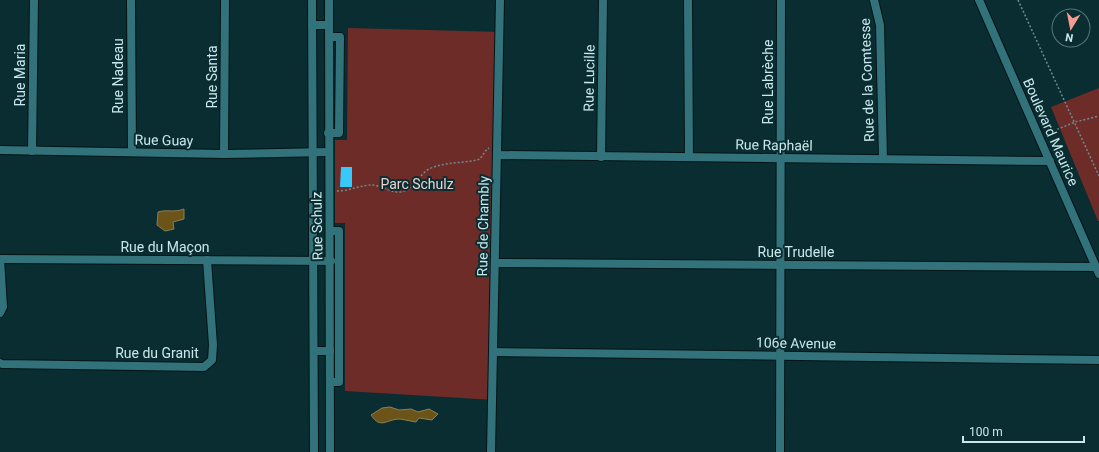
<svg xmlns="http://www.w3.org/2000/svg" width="1099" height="452" viewBox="0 0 1099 452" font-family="Roboto,sans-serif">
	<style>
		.green { fill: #6e2c28 }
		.water { fill: #6c5418; stroke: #888058 }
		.building { fill: #38c9fb }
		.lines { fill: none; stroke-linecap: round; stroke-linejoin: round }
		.minor-casing { stroke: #021416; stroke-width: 10 }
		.path { stroke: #6b8c90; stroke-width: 1.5; stroke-dasharray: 2 2; stroke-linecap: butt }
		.minor { stroke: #32727a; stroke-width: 8 }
		.labels { text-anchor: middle; stroke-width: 4; stroke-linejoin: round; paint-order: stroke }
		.street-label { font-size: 14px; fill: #c9e8ec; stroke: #0a2d31 }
		.park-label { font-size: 14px; fill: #eed1cd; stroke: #0a2d31 }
	</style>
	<rect width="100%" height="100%" fill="#0a2d31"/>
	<g class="green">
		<polygon points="348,28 502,32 495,400 345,391 345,223 335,223 335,140 347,140"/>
		<polygon points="1099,88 1099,221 1098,221 1051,107"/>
	</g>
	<g class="water">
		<path d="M184 209V219L173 222 174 229 165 231 157 225 158 212C168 209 173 213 184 209Z"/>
		<path d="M390 407 399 410 411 409 418 412 429 409 438 414 432 420 419 418 416 422C411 421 405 420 400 419 386 419 381 430 371 415L382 408Z"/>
	</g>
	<polygon class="building" points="341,167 352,167 352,187 340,187"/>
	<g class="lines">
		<defs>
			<g id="minor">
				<polyline points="131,0 132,152"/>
				<polyline points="312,0 314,452"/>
				<polyline points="329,0 330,452"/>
				<polyline points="688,0 689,157"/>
				<polyline points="874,0 880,25 883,159"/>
				<polyline points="979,0 1099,274"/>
				<polyline points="312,25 329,25"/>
				<polyline points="328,133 339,133 340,37 329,37"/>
				<polyline points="0,150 224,154 328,152"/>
				<polyline points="32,151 34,0"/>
				<polyline points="224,154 225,0"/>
				<polyline points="497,155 1050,161"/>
				<polyline points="601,157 603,0"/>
				<polyline points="330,231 339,231 339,382 330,382"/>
				<polyline points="0,259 331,261"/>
				<polyline points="495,263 1096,267"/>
				<polyline points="0,313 3,307 0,259"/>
				<polyline points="314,351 330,351"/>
				<polyline points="493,352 1099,360"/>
				<polyline points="0,363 2,364 204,367 212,360 213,345 207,260"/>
				<polyline points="491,452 500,0"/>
				<polyline points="780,452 781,0"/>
			</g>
		</defs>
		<use href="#minor" class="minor-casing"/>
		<g class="path">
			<polyline points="1018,0 1099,176"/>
			<polyline points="1046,134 1075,122 1099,116"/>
			<path d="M337 191C349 191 362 185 371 185 381 185 390 193 401 192 415 190 418 175 429 169 446 161 464 164 480 159L487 149 489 148"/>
		</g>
		<use href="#minor" class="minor"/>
	</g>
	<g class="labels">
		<g class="street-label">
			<text transform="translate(20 75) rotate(-90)" y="5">Rue Maria</text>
			<text transform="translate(118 76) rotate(-90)" y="5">Rue Nadeau</text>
			<text transform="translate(212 77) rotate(-90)" y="5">Rue Santa</text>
			<text transform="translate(589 78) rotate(-89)" y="5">Rue Lucille</text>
			<text transform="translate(867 80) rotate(-92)" y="5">Rue de la Comtesse</text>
			<text transform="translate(768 82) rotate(-90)" y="5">Rue Labrèche</text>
			<text transform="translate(1051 132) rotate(66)" y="5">Boulevard Maurice</text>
			<text transform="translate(164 140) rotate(1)" y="5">Rue Guay</text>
			<text transform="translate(774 145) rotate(1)" y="5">Rue Raphaël</text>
			<text transform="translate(317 226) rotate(-91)" y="5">Rue Schulz</text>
			<text transform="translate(483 226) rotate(-89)" y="5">Rue de Chambly</text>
			<text x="165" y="252">Rue du Maçon</text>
			<text x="796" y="257">Rue Trudelle</text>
			<text transform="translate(796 343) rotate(1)" y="5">106e Avenue</text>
			<text x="157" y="358">Rue du Granit</text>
		</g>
		<g class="park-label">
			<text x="417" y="189">Parc Schulz</text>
		</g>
	</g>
	<g transform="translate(1071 28) rotate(190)"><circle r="19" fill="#0a2d31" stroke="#56787c"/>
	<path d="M0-3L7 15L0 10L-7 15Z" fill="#f59c92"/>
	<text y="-6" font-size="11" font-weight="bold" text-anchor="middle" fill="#c9e8ec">N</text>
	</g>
	<path d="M963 436v6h121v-6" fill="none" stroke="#c9e8ec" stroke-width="2"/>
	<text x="969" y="436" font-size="12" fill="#c9e8ec" stroke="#0a2d31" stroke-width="3" paint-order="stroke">100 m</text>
</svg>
